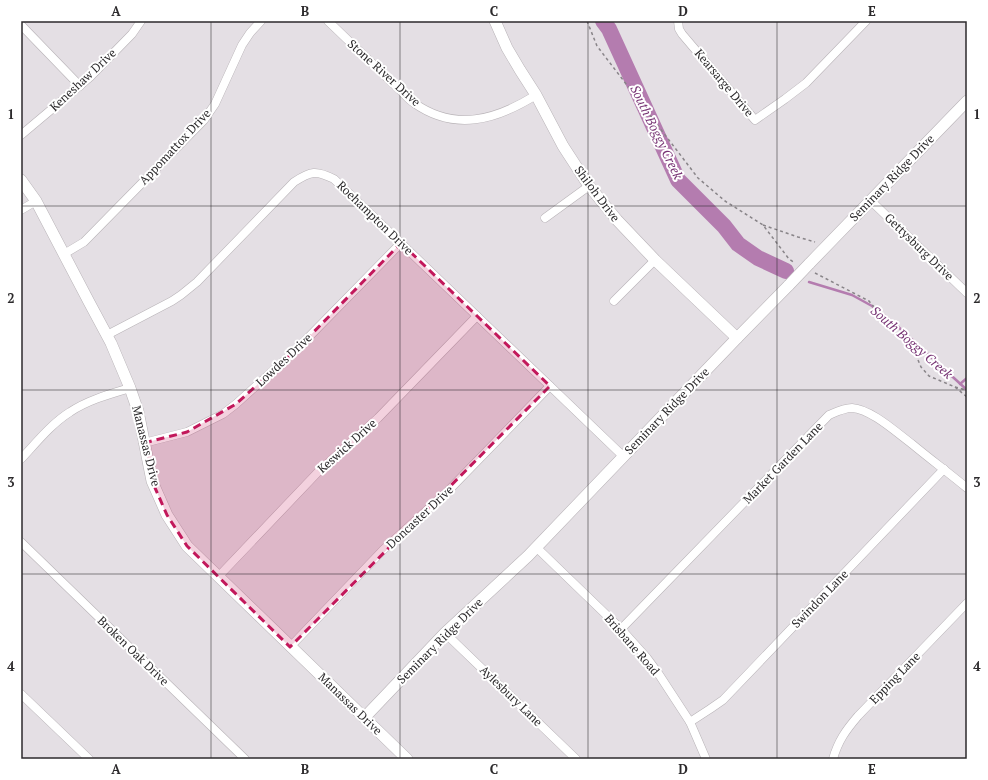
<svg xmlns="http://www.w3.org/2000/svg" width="988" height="780" viewBox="0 0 988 780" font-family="'PT Serif',serif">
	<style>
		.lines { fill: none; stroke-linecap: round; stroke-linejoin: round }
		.stream { stroke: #b47caf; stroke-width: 2.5 }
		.river { stroke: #b47caf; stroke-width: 16 }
		.minor-casing { stroke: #b8b3b7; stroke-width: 9 }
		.tertiary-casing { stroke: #b8b3b7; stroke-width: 12 }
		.path { stroke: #888488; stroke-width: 1.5; stroke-dasharray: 3 3; stroke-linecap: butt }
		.minor { stroke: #fff; stroke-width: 8 }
		.tertiary { stroke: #fff; stroke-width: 11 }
		.tertiary-bridge-casing { stroke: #b8b3b7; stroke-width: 12; stroke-linecap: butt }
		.tertiary-bridge { stroke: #fff; stroke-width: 11 }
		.marked { fill: #c2185b; fill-opacity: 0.2; stroke: #c2185b; stroke-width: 3; stroke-dasharray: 8 5; stroke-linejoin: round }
		.grid { fill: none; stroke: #2c2a2c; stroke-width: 1; stroke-opacity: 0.55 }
		.labels { text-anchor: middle; stroke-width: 4; stroke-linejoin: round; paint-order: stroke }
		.street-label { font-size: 12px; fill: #2c2a2c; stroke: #fff }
		.water-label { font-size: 13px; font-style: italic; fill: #773374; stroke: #fff }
		.neatline { fill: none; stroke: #2c2a2c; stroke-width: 1.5 }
		.grid-label { font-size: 13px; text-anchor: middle; font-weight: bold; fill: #2c2a2c }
	</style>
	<rect width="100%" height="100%" fill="#e4dfe4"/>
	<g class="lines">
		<g class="stream">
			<polyline points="809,282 852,295 872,306 894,323 967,390"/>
			<polyline points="960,384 967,378"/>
		</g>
		<polyline class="river" points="603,21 609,29 678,180 724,226 738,244 758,258 786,271"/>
		<defs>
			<g id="minor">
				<path d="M328 21 402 92C406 96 409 100 414 103 455 132 496 120 536 95"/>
				<polyline points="678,21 679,29 682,34 755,120 785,99 806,83 866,21"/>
				<polyline points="21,25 80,86"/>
				<polyline points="21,135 90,77 132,34 141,21"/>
				<polyline points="870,200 967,293"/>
				<polyline points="21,210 36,201"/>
				<polyline points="545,218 589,186"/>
				<polyline points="64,254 84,242 204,120 215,104 242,45 250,33 261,21"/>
				<polyline points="614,301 655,260"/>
				<path d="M107 335 172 301 181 295 197 282 294 182C311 171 316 170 334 179L624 457"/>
				<polyline points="144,443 187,432 223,414 236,404 297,349 401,243"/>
				<path d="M21 459C36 443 51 424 70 412 88 400 110 394 130 388"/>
				<polyline points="21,542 245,759"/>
				<polyline points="536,547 621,629 647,658 658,673 690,722 706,759"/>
				<polyline points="218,577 318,472 378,418 477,316"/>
				<path d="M621 629 829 415C836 412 844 408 852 408 871 409 897 433 912 444 930 459 949 473 967 488"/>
				<polyline points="445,633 576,759"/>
				<polyline points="290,647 383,550 448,491 550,386"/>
				<polyline points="21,694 89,759"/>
				<polyline points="690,722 710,709 723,700 944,469"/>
				<path d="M833 759C838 741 846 730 858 716L967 603"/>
			</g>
			<g id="tertiary">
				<polyline points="495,21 507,48 520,70 536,95 563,146 589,186 617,220 655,260 737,338"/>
				<polyline points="21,180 36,201 89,302 111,343 130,388 138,411 152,481 167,515 187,546 407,759"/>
				<polyline points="809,264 967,101"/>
				<polyline points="365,717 445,633 528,556 737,338 789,285"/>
			</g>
		</defs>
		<use href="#minor" class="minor-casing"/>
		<use href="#tertiary" class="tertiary-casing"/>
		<g class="path">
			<polyline points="587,21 597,46 698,178 725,201 763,225 789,259 795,263"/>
			<polyline points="763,225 798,237 815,242"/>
			<polyline points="815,273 869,301 902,341 915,353 921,367 929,376 955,387 967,397"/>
			<polyline points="955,387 967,390"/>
		</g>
		<use href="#minor" class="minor"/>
		<use href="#tertiary" class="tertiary"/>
		<defs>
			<polyline id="tertiary-bridge" points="789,285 809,264"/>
		</defs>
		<use href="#tertiary-bridge" class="tertiary-bridge-casing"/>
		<use href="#tertiary-bridge" class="tertiary-bridge"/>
	</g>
	<path class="marked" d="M401 243 550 386 290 647 187 546 167 515 152 481 144 443 187 432 236 404 297 349Z"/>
	<path class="grid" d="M211 21V759M400 21V759M588 21V759M777 21V759M21 206H967M21 390H967M21 574H967"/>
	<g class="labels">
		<g class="street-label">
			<text transform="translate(384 73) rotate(42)" y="4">Stone River Drive</text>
			<text transform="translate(83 80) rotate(-43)" y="4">Keneshaw Drive</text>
			<text transform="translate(724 83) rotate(50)" y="4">Kearsarge Drive</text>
			<text transform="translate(175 147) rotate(-47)" y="4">Appomattox Drive</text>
			<text transform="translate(892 178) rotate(-46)" y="4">Seminary Ridge Drive</text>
			<text transform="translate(597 194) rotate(53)" y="4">Shiloh Drive</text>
			<text transform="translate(375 218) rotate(44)" y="4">Roehampton Drive</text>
			<text transform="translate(919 247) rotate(44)" y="4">Gettysburg Drive</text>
			<text transform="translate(284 360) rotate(-43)" y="4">Lowdes Drive</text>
			<text transform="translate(667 411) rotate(-46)" y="4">Seminary Ridge Drive</text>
			<text transform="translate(146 446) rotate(76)" y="4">Manassas Drive</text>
			<text transform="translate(347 446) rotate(-42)" y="4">Keswick Drive</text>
			<text transform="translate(783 463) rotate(-46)" y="4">Market Garden Lane</text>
			<text transform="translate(420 517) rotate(-43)" y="4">Doncaster Drive</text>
			<text transform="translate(820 599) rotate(-46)" y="4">Swindon Lane</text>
			<text transform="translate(440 641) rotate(-45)" y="4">Seminary Ridge Drive</text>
			<text transform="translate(632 645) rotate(49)" y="4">Brisbane Road</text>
			<text transform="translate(133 651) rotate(44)" y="4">Broken Oak Drive</text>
			<text transform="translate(895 678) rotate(-46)" y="4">Epping Lane</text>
			<text transform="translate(511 696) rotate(44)" y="4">Aylesbury Lane</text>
			<text transform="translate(350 704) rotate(44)" y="4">Manassas Drive</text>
		</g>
		<g class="water-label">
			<text transform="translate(657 132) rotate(64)" y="5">South Boggy Creek</text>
			<text transform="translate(912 342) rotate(41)" y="5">South Boggy Creek</text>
		</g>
	</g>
	<rect width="988" height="780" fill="none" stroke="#ffffff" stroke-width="44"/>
	<rect x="22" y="22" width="944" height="736" class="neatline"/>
	<g class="grid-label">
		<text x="116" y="16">A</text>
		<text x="305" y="16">B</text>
		<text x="494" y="16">C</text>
		<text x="683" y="16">D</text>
		<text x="872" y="16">E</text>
		<text x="11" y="119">1</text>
		<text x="977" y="119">1</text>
		<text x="11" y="303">2</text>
		<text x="977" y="303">2</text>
		<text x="11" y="487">3</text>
		<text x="977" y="487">3</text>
		<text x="11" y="671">4</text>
		<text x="977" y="671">4</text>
		<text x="116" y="774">A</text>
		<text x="305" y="774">B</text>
		<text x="494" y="774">C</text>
		<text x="683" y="774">D</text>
		<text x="872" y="774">E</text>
	</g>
</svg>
